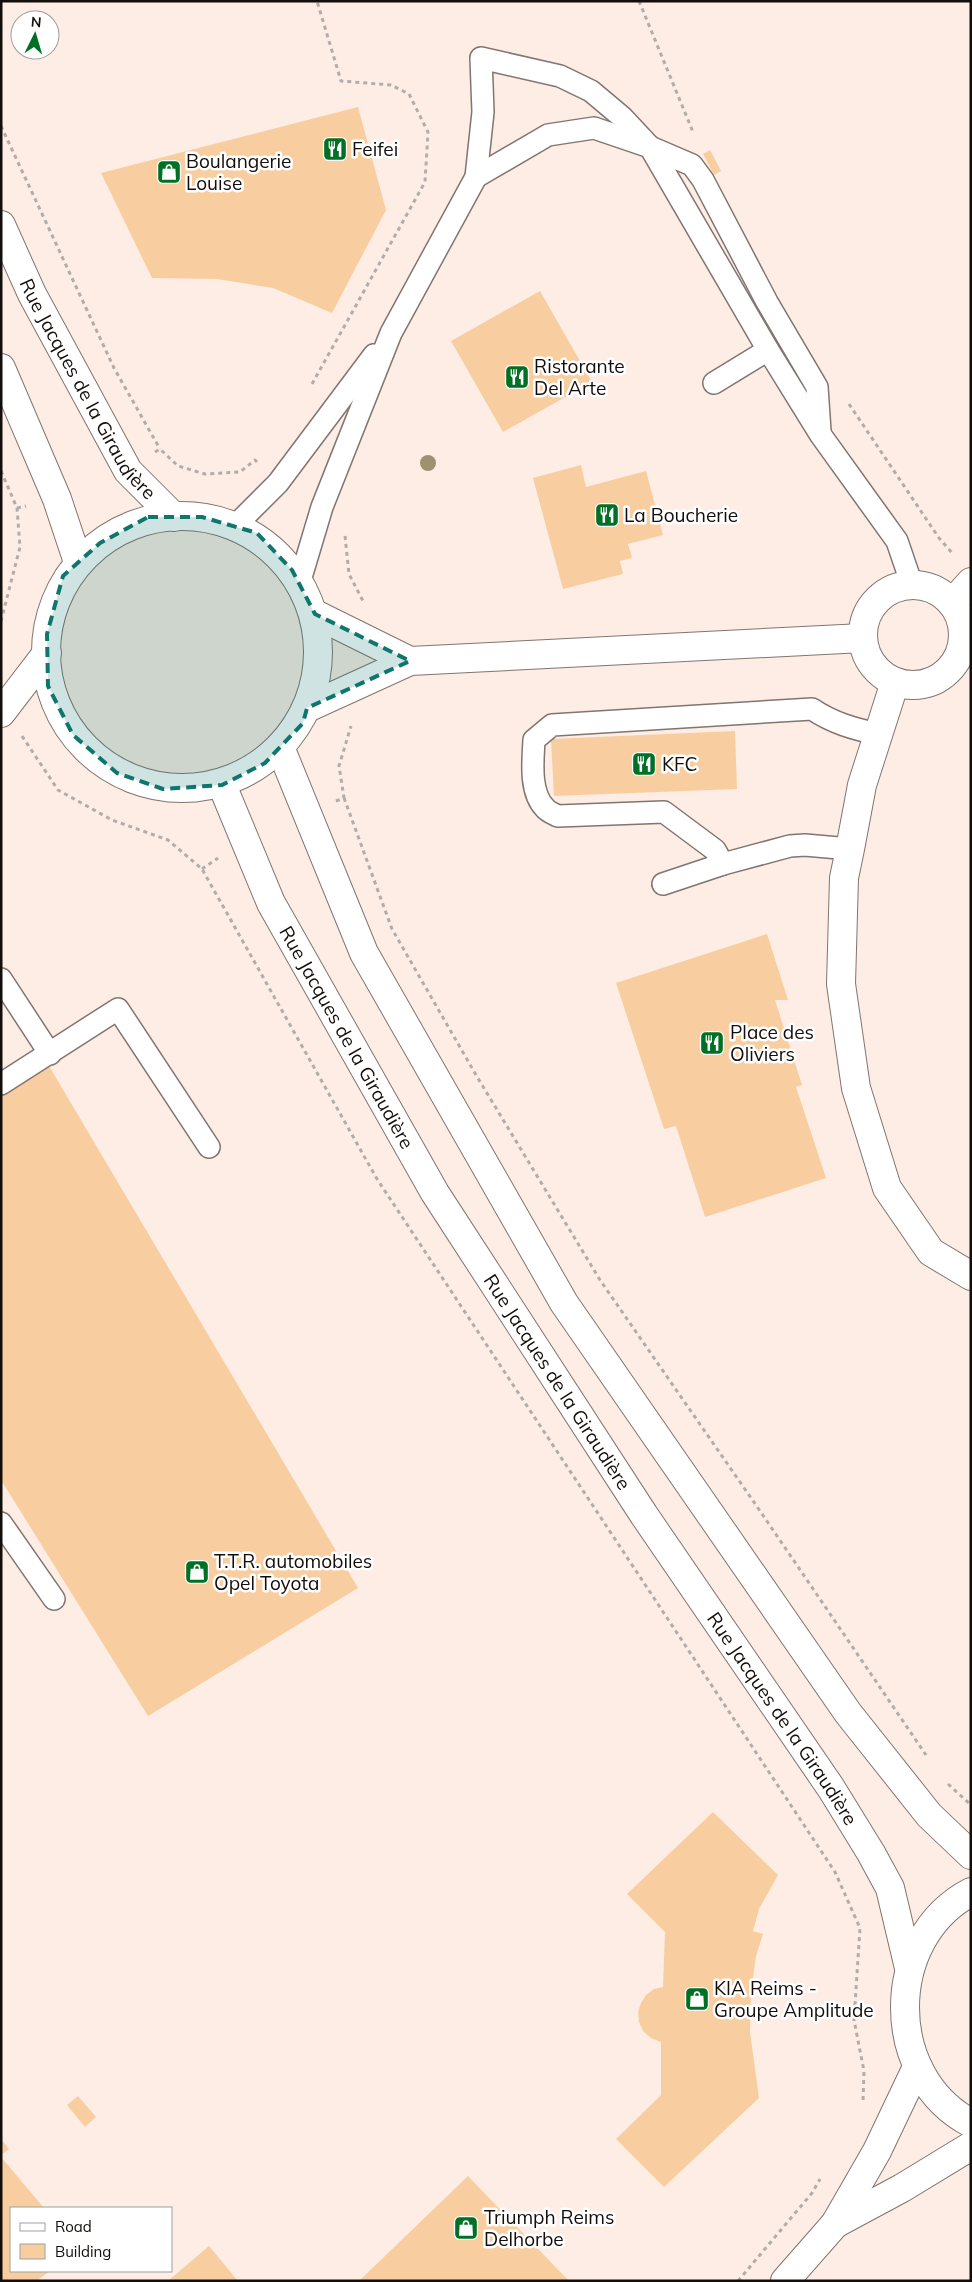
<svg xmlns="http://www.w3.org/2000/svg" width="972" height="2282" viewBox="0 0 972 2282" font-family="Mulish,sans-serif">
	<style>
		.built { fill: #fdede4; fill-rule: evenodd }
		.building { fill: #f8cea0 }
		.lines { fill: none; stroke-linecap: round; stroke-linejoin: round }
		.service-casing { stroke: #807570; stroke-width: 24 }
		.minor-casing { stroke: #807570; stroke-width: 30 }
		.path { stroke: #b2adab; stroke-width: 3; stroke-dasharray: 4 4; stroke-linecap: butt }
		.service { stroke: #fff; stroke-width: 21 }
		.minor { stroke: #fff; stroke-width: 28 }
		.tree { fill: #9e916f }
		.marked { fill: #0f766e; fill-opacity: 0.2; stroke: #0f766e; stroke-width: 4; stroke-dasharray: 10 6; stroke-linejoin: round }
		.labels { text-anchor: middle; stroke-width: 5; stroke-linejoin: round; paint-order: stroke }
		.poi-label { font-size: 19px; fill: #120e0c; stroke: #fff; text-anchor: start }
		.street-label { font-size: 19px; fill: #120e0c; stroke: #fff }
	</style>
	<rect width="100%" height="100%" fill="#fdf8f6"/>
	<path class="built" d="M1 1H971V2281H1ZM20 20H50V50H20ZM11 2208H171V2271H11Z"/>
	<g class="building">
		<polygon points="358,107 386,210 332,313 273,288 217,279 152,278 101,173"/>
		<polygon points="710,150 721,171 714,175 703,154"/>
		<polygon points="540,291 592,382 503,432 451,341"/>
		<polygon points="581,465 586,487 646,471 663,535 628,544 632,558 620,561 623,574 563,589 533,478"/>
		<polygon points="735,731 737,789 554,796 551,739"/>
		<polygon points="767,934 788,1000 775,1000 802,1085 796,1087 826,1178 705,1217 676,1126 664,1129 616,983"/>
		<polygon points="49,1066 358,1588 148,1716 1,1480 1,1096"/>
		<polygon points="713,1812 778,1875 759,1909 753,1931 763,1934 756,1956 751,1992 750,2032 759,2098 664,2187 616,2139 661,2095 661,2042 651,2038 643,2031 639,2022 638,2012 641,2003 646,1995 654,1989 663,1987 665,1932 627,1894"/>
		<polygon points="78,2096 96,2117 85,2127 67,2105"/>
		<polygon points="1,2139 9,2149 1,2155"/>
		<polygon points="1,2157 44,2208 11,2208 11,2271 50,2271 39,2279 41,2281 1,2281"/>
		<polygon points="468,2176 569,2281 359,2281"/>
		<polygon points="209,2246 238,2281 168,2281"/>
	</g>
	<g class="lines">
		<defs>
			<g id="service">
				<polyline points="476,177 548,135 594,128 650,147 692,165 703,180 767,302 817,387 820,431"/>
				<polyline points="714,383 768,350"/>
				<polyline points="235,526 278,483 374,355"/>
				<polyline points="299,584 322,507 391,333 476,177 483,112 481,58 560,76 591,91 622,117 650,147 768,350 820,434 897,541 912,585"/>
				<path d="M850 849 805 845 790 846 723 864 715 850 664 812 558 816C554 814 548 812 545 808 529 792 533 760 534 740L552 725 812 709C833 723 854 729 878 734"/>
				<polyline points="663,884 723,864"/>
				<polyline points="1,979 50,1054"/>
				<polyline points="1,1084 118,1009 209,1147"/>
				<polyline points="1,1523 54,1599"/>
			</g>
			<g id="minor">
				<path id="s1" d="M1 225 32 294 128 471 174 517"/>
				<polyline points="1,368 57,499 78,562"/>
				<circle cx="182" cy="652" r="136"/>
				<circle cx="913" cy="635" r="50"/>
				<polyline points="952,603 971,582"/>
				<polyline points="315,614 410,661"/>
				<polyline points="895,682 862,785 850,849 844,878 841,984 856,1088 887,1188 931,1252 971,1276"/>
				<polyline points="307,708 410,661 863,638"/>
				<polyline points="1,713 47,653"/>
				<polyline points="280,747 364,953 564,1303 848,1713 929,1815 971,1855"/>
				<path id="s2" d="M222 785 271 903 435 1193 644 1515 831 1788 871 1853 890 1888 909 1968"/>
				<path d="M971 1892C883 1938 883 2077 971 2123"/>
				<polyline points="835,2224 902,2188 971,2146"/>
				<polyline points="785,2281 835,2224 877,2151 917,2067"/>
			</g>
		</defs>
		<use href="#service" class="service-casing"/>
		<use href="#minor" class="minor-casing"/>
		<g class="path">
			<polyline points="639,1 693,132"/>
			<polyline points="1,126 114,368 160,449"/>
			<polyline points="312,384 425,182 428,132 409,94 391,85 341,81 317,1"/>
			<polyline points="849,404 939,538 954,555"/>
			<polyline points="155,452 160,449 178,466 205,474 240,472 255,460 257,462"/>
			<polyline points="1,471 17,508 20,547 1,621"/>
			<polyline points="17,508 26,506"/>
			<polyline points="345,536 349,574 363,601"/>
			<polyline points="22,736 58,790 112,820 168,840 202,869 377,1179 835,1872 860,1928 854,2020 864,2071 863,2102"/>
			<polyline points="344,798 392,929 476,1075 600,1280 758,1508 926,1755"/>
			<polyline points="336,801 344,798 339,766 351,726"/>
			<polyline points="202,869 218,858"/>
			<polyline points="948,1784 971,1805"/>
			<polyline points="738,2281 812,2193 820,2179"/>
		</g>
		<use href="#service" class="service"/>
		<use href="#minor" class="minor"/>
	</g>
	<circle class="tree" cx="428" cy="463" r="8"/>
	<path class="marked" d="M148 517H202L257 533 292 570 315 614 410 661 307 708 303 723 265 763 222 785 163 789 117 773 73 735 48 686 47 634 63 576 100 543Z"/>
	<defs>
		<symbol id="restaurant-square" viewBox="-11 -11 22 22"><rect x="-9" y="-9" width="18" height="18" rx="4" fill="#007124" stroke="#fff"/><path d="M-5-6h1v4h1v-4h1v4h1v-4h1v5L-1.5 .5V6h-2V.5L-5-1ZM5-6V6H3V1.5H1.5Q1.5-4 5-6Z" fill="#fff"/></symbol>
		<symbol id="shop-square" viewBox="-11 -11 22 22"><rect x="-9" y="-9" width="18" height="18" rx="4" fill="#007124" stroke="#fff"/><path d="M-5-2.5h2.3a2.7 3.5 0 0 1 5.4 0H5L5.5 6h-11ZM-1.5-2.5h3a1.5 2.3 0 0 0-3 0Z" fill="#fff"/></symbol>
	</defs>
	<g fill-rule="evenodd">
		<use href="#restaurant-square" x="321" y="135" width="28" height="28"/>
		<use href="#shop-square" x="155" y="158" width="28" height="28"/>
		<use href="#restaurant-square" x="503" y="363" width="28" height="28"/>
		<use href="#restaurant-square" x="593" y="501" width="28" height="28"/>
		<use href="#restaurant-square" x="630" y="750" width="28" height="28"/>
		<use href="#restaurant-square" x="698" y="1029" width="28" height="28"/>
		<use href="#shop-square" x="183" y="1558" width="28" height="28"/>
		<use href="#shop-square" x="683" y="1985" width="28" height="28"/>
		<use href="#shop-square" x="452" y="2214" width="28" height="28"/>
	</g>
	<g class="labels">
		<g class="poi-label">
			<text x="352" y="156">Feifei</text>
			<text x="186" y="168">Boulangerie<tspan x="186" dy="22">Louise</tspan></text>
			<text x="534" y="373">Ristorante<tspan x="534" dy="22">Del Arte</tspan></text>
			<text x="624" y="522">La Boucherie</text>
			<text x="662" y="771">KFC</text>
			<text x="730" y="1039">Place des<tspan x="730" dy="22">Oliviers</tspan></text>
			<text x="214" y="1568">T.T.R. automobiles<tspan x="214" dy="22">Opel Toyota</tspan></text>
			<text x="714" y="1995">KIA Reims -<tspan x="714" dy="22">Groupe Amplitude</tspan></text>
			<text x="484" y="2224">Triumph Reims<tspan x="484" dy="22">Delhorbe</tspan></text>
		</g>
		<g class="street-label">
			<text dy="7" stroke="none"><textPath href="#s1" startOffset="186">Rue Jacques de la Giraudière</textPath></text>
			<text dy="7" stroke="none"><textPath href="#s2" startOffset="282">Rue Jacques de la Giraudière</textPath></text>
			<text dy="7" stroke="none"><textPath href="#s2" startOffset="686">Rue Jacques de la Giraudière</textPath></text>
			<text dy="7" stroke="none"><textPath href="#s2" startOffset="1091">Rue Jacques de la Giraudière</textPath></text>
		</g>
	</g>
	<rect width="972" height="2282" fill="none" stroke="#120e0c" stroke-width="5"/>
	<rect x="10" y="2207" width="162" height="65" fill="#ffffff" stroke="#a09f9e"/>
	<rect x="20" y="2223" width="25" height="8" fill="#ffffff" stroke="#a09f9e"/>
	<text x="55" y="2232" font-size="15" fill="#120e0c">Road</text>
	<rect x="20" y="2244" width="25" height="15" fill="#f8cea0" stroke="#a09f9e"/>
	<text x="55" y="2257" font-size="15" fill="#120e0c">Building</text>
	<g transform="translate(35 35) rotate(5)"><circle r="24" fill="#ffffff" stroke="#a09f9e"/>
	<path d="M0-4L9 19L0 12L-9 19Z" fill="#007124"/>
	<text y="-8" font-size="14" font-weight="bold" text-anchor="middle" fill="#120e0c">N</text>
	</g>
</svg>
